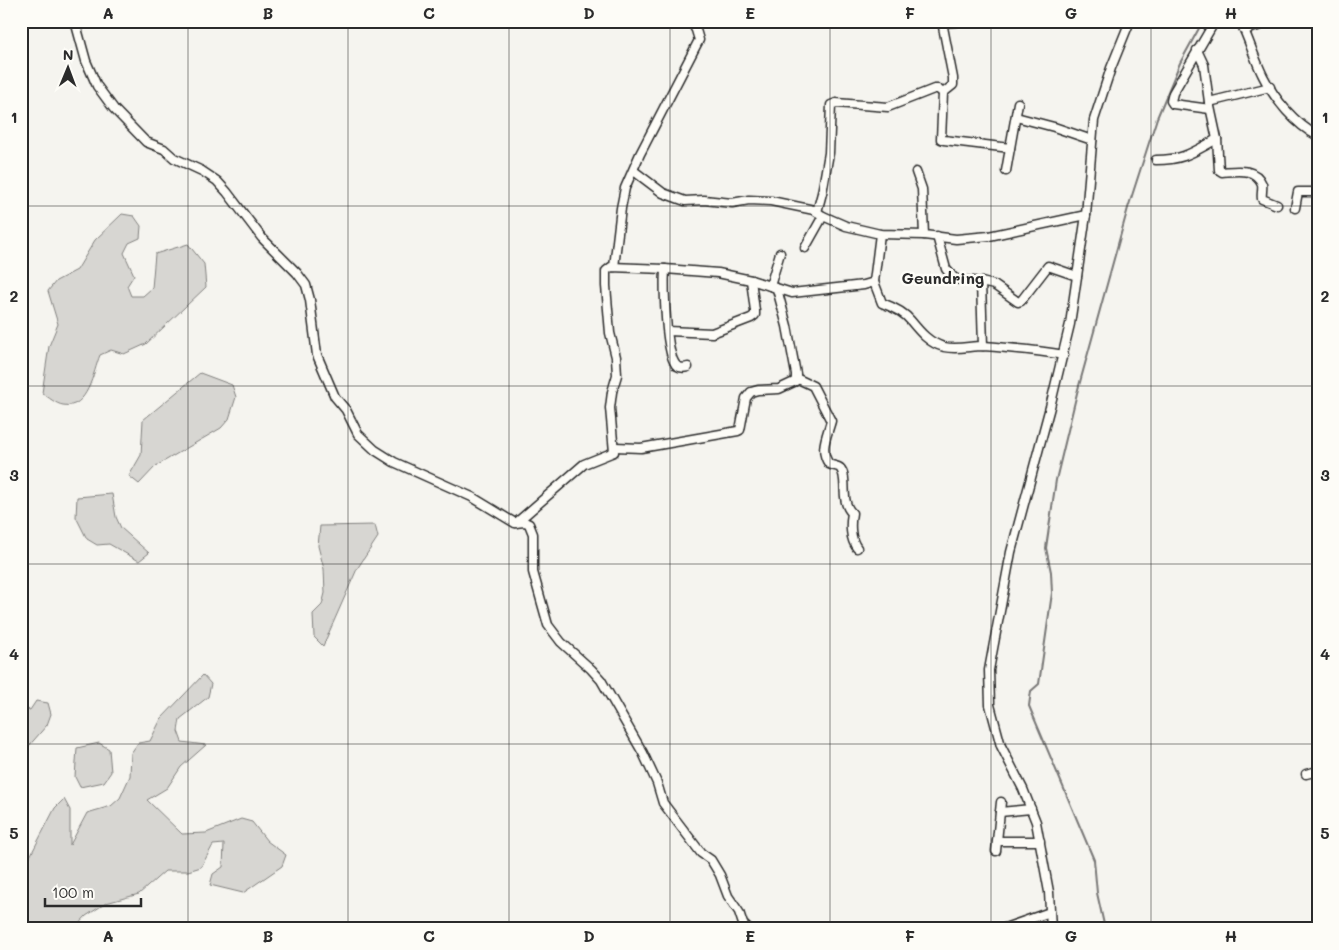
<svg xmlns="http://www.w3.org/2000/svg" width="1339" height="950" viewBox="0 0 1339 950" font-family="Mali,sans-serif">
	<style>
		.green { fill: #d7d6d2; stroke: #81807e }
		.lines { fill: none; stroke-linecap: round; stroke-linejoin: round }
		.stream { stroke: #797877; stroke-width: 2 }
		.minor-casing { stroke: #2b2b2b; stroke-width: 11 }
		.minor { stroke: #fdfcf7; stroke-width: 8 }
		.grid { fill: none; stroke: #2b2b2b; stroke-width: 1; stroke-opacity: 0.55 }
		.labels { text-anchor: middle; stroke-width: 5; stroke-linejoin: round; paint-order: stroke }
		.quarter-label { font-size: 16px; font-weight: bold; fill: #2b2b2b; stroke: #fdfcf7 }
		.neatline { fill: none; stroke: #2b2b2b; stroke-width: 2 }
		.grid-label { font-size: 16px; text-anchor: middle; font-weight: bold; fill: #2b2b2b }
	</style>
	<rect width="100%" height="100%" fill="#f5f4ef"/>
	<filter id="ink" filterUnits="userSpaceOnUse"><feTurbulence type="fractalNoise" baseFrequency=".02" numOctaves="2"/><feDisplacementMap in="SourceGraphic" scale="10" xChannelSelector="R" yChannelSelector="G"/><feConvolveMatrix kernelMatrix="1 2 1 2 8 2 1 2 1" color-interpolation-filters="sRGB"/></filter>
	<g filter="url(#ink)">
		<g class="green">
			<path d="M122 214 134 216 141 226 140 238 129 243 124 253 134 275 127 286 131 296H143L152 288 155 254 188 244 204 264 206 287 146 344 124 354 111 350 100 355C93 372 88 410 63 405 56 404 48 397 42 393L49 346 58 324 48 291 56 281 77 270 95 240Z"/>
			<polygon points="200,373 232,385 236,397 229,419 221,428 156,466 139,484 129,476 141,455 143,420"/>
			<polygon points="112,494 116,517 121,528 149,553 139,561 109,544 97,545 87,539 76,517 77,497"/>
			<polygon points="375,525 378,537 357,569 323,646 314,637 313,614 322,605 325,593 324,569 318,546 320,526"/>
			<polygon points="203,675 211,684 208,697 180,719 178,731 182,742 206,745 181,767 167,788 147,800 182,834 206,833 241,819 252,822 267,841 286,855 282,866 243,893 210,885 213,874 223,867 224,844 213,845 201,867 188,871 165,871 139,894 106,903 86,916 74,929 21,929 21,871 23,870 55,808 64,799 70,810 70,845 87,813 111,806 120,798 130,776 131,753 138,743 150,741 161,719"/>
			<polygon points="36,701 48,703 51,714 47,725 21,755 21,707 30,710"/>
			<polygon points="99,743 109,749 111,772 104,782 80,787 75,777 77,748"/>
			<polygon points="1049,910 1051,929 1001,929"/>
		</g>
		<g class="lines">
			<polyline class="stream" points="1105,929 1097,893 1094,860 1029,706 1031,691 1039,684 1052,593 1051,572 1046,548 1056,480 1077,393 1128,208 1157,118 1180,63 1203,21"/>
			<defs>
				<g id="minor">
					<polyline points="75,21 86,61 97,86 114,109 146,142 164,149 174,158 202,171 217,181 227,192 262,238 297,273 306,285 310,300 317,355 335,397 346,410 358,434 375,450 394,462 472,497 515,523 525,522 529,524 533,534 533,572 548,625 561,642 591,669 601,680 643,753 657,783 663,803 701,853 711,860 720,875 728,896 739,912 743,924 748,929"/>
					<path d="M1240 21C1249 39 1254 58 1263 76 1275 100 1295 124 1318 136"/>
					<polyline points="1245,30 1261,25 1266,21"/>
					<polyline points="1197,50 1204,65 1209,102"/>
					<path d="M1270 87 1209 102 1217 139 1219 170 1222 172C1236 171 1255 167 1262 184 1263 188 1261 195 1262 199L1277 205"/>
					<polyline points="943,93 941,139 944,140 1010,148"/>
					<polyline points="943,93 953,85 953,78 943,27 944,23 964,21"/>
					<polyline points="1210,109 1173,104 1171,101 1173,93 1215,21"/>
					<polyline points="1016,117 1054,127 1092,140"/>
					<path d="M1156 160C1184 160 1193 152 1217 139"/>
					<polyline points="634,171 663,193 685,201 704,200 732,203 749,200 771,201 814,210 823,216 846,226 880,234 924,235 956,239 989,236 1086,215"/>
					<polyline points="1006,171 1018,103"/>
					<polyline points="916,172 922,189 924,235"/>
					<polyline points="1295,208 1298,192 1318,192"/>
					<polyline points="817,212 822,193 829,153 831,105 836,103 888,107 934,89 938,89 943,93"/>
					<polyline points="937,236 946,269 955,279 981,282 983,346"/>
					<polyline points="805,248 823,216"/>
					<polyline points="614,267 621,208 625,188 640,154 699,40 696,30 691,21"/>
					<path d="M665 269C664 285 665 356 677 366 680 368 684 368 688 367"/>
					<polyline points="874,282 880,234"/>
					<polyline points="981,282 994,285 1018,302 1021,301 1048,266 1077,276"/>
					<polyline points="770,286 780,253"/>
					<polyline points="668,331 712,333 751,318 755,315 755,311 751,280"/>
					<path d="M796 378 813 386 831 421C827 436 819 450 829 464 833 466 838 466 840 468 849 477 839 501 852 513 850 524 850 539 857 548"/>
					<polyline points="615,447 641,448 738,431 740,430 746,398 751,392 758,390 779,389 796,381 796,374 787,326 777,289"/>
					<path d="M516 523 584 464 614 452 610 408 612 392 617 375 616 357 610 333 606 286V271L611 267 665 269 718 273 751 280 792 293 864 285 874 282 882 303C893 307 904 312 911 321 920 332 929 343 944 347 957 350 970 346 983 346 1010 348 1037 350 1064 355"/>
					<polyline points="1306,774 1318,771"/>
					<polyline points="1000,812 1031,809"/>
					<polyline points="997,841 1040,841"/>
					<polyline points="996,851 1001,802"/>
					<polyline points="1002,929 1050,912"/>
					<polyline points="1051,929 1049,892 1036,822 1023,789 1001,746 990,705 989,670 1011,552 1050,407 1070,324 1086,215 1094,120 1111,68 1130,21"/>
				</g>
			</defs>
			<use href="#minor" class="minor-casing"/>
			<use href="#minor" class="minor"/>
		</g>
	</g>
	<path class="grid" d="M188 21V929M348 21V929M509 21V929M670 21V929M830 21V929M991 21V929M1151 21V929M21 206H1318M21 386H1318M21 564H1318M21 744H1318"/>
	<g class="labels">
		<g class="quarter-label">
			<text x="943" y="284">Geundring</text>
		</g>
	</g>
	<rect width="1339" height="950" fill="none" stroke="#fdfcf7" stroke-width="55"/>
	<g transform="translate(68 68) rotate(1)" stroke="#fdfcf7" stroke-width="4" paint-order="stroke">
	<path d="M0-4L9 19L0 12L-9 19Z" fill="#2b2b2b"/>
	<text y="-8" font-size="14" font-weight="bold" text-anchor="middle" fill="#2b2b2b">N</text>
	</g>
	<path d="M45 898v8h96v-8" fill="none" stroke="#2b2b2b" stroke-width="2.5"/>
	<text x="52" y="898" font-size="15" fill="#2b2b2b" stroke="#fdfcf7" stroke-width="4" paint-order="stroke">100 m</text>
	<rect x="28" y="28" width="1284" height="894" class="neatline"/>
	<g class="grid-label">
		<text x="108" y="19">A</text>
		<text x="268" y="19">B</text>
		<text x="429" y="19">C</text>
		<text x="589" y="19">D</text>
		<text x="750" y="19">E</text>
		<text x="910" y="19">F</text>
		<text x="1071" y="19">G</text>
		<text x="1231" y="19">H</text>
		<text x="14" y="123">1</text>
		<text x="1325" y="123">1</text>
		<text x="14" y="302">2</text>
		<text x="1325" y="302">2</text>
		<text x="14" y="481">3</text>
		<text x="1325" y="481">3</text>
		<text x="14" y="660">4</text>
		<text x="1325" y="660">4</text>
		<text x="14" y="839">5</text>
		<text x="1325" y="839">5</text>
		<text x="108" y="942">A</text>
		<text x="268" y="942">B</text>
		<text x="429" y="942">C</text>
		<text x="589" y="942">D</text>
		<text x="750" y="942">E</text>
		<text x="910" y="942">F</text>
		<text x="1071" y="942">G</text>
		<text x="1231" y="942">H</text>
	</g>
</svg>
